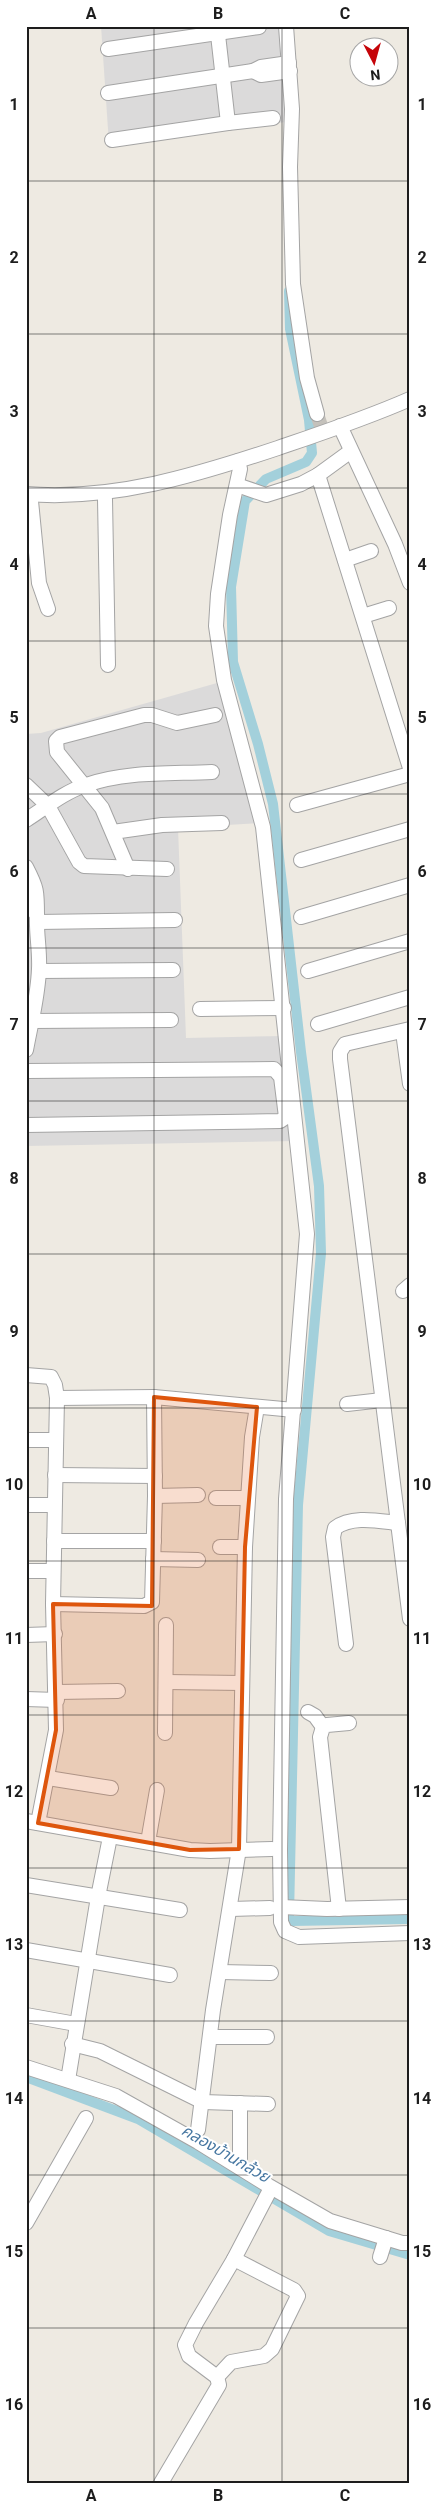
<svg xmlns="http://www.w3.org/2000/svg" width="436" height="2509" viewBox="0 0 436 2509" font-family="Roboto,'Noto Sans Thai',sans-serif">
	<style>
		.residential { fill: #dbdada }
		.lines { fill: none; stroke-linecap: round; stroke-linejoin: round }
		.canal { stroke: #a3d0db; stroke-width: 10 }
		.minor-tunnel { stroke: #c4c1bb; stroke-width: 14; stroke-dasharray: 14 7; stroke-linecap: butt }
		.minor-casing { stroke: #a4a4a4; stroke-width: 16 }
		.minor { stroke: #fff; stroke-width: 14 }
		.marked { fill: #de560d; fill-opacity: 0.2; stroke: #de560d; stroke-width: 4; stroke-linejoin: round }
		.grid { fill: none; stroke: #1d1d1d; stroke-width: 1; stroke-opacity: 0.55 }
		.labels { text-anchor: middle; stroke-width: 4; stroke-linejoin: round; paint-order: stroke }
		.water-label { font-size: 16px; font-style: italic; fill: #4878a2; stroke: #fff }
		.neatline { fill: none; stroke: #1d1d1d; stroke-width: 2 }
		.grid-label { font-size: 16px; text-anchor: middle; font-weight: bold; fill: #1d1d1d }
	</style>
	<rect width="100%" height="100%" fill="#eeeae2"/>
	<g class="residential">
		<polygon points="101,26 280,26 286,122 109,144"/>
		<polygon points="217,683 260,823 178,828 186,1038 284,1036 295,1141 26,1146 26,734 41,733"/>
	</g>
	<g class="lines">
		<g class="canal">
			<polyline points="289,291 290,329 309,420 312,453 306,462 266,479 245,501 231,587 233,662 258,744 273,804 301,1052 319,1186 321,1253 298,1505 289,1916 291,1921 410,1919"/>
			<polyline points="26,2077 138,2119 329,2231 410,2255"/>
		</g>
		<polyline class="minor-tunnel" points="317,414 323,432"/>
		<defs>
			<g id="minor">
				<polyline points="286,26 292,109 290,167 293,284 307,378 317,414"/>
				<polyline points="108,49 259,27"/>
				<polyline points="289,63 261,67 253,71 261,75 290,71"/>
				<polyline points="108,93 253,71"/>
				<polyline points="228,123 273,118"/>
				<polyline points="112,140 228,123 217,26"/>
				<polyline points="340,426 395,544 410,583"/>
				<polyline points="238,461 240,469 230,515 218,594 216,626 224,680 263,827 307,1234 286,1499 280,1850 281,1922 285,1931 299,1937 410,1933"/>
				<polyline points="318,475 351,451"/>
				<polyline points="237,485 266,495 301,484 318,475 410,768"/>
				<path d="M26 494C113 501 197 475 278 448 322 433 367 418 410 399"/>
				<polyline points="105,499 108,665"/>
				<polyline points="31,501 39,583 48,609"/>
				<polyline points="345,560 371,551"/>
				<polyline points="363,616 389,608"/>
				<polyline points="26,785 48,806 79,862 84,866 167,869"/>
				<polyline points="297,805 410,774"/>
				<path d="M26 820C45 808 64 792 86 785 126 771 170 774 212 772"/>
				<polyline points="113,832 162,825 222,823"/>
				<polyline points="301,860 410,829"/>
				<path d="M26 867C37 888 37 891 37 915 36 932 40 951 39 969 38 996 31 1023 26 1050"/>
				<polyline points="128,869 102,808 57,752 56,741 60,737 144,715 152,715 177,723 215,715"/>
				<polyline points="26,897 30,907 37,915"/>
				<polyline points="301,917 410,885"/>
				<polyline points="38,922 175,920"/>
				<polyline points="39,971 173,970"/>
				<polyline points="308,971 410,941"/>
				<polyline points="200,1009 284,1008"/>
				<polyline points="32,1021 171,1020"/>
				<polyline points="318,1024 410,997"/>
				<polyline points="410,1029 345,1044 340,1052 340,1059 410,1619"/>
				<polyline points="403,1032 410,1084"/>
				<polyline points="26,1071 274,1069 281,1077 286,1117 280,1121 26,1125"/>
				<polyline points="403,1291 410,1285"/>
				<polyline points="26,1375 51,1377 55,1385 57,1398 53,1604 56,1730 38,1823"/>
				<polyline points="57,1398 154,1397 294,1410"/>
				<polyline points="347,1404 382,1400"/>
				<polyline points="26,1440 56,1440"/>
				<polyline points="55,1475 155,1476"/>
				<polyline points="155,1496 198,1495"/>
				<polyline points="216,1498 247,1498"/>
				<polyline points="26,1505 54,1505"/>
				<polyline points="54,1541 154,1541"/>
				<polyline points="220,1547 245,1547"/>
				<polyline points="153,1559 198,1560"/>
				<polyline points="26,1571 53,1571"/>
				<polyline points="53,1604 144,1606 152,1602 155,1496 154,1397"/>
				<polyline points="26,1635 55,1634"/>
				<path d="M346 1644 333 1537 335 1528C352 1515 379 1521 398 1523"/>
				<polyline points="166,1682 242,1683"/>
				<polyline points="57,1692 118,1691"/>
				<polyline points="26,1699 57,1700"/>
				<polyline points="308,1712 315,1716 323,1727"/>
				<polyline points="165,1733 166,1625"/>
				<polyline points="48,1778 111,1788"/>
				<polyline points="26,1821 190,1850 210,1851 272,1849"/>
				<polyline points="148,1842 157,1790"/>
				<polyline points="26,1885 180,1910"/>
				<polyline points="281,1907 327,1909 410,1907"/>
				<polyline points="231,1909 270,1908"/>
				<polyline points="339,1909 320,1737 323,1727 327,1725 349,1723"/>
				<polyline points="26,1950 170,1975"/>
				<polyline points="220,1972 271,1973"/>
				<polyline points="26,2015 76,2024"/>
				<polyline points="210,2037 267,2037"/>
				<polyline points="72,2044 100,2051 203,2102 268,2104"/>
				<polyline points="26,2067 116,2096 198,2142 269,2186 330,2221 402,2243 410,2243"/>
				<polyline points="68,2080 98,1897 110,1837"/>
				<polyline points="240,2103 240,2162"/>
				<polyline points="198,2130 213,2010 239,1849 245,1547 252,1437 257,1407"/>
				<polyline points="26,2223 86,2118"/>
				<polyline points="380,2257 386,2238"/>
				<polyline points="217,2377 231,2362 264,2356 272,2349 298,2296 294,2290 234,2259"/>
				<polyline points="161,2483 219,2385 217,2377 189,2356 185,2345 196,2323 234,2259 271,2188"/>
			</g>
		</defs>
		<use href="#minor" class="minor-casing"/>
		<use href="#minor" class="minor"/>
	</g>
	<path class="marked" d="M154 1397 257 1407 245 1547 239 1849 190 1850 38 1823 56 1730 53 1604 152 1606Z"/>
	<path class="grid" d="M154 26V2483M282 26V2483M26 181H410M26 334H410M26 488H410M26 641H410M26 794H410M26 948H410M26 1101H410M26 1254H410M26 1408H410M26 1561H410M26 1715H410M26 1868H410M26 2021H410M26 2175H410M26 2328H410"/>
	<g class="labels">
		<g class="water-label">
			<text transform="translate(226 2153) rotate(30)" y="6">คลองบ้านกล้วย</text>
		</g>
	</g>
	<rect width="436" height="2509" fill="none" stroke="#ffffff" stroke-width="55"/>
	<g transform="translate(374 62) rotate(174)"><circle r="24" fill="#ffffff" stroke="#a5a5a5"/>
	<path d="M0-4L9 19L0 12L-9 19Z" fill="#c50409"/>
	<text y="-8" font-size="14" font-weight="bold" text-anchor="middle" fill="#1d1d1d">N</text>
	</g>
	<rect x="28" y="28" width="380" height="2454" class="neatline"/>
	<g class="grid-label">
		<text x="91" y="19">A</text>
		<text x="218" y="19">B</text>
		<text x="345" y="19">C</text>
		<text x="14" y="110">1</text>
		<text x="422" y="110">1</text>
		<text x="14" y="263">2</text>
		<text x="422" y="263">2</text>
		<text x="14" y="417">3</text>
		<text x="422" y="417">3</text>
		<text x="14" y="570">4</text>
		<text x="422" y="570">4</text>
		<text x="14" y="723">5</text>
		<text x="422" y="723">5</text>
		<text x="14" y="877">6</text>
		<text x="422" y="877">6</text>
		<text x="14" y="1030">7</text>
		<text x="422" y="1030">7</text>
		<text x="14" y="1184">8</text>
		<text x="422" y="1184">8</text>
		<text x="14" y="1337">9</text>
		<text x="422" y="1337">9</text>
		<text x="14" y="1490">10</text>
		<text x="422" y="1490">10</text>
		<text x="14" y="1644">11</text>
		<text x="422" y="1644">11</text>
		<text x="14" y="1797">12</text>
		<text x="422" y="1797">12</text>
		<text x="14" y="1950">13</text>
		<text x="422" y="1950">13</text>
		<text x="14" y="2104">14</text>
		<text x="422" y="2104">14</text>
		<text x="14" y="2257">15</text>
		<text x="422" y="2257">15</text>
		<text x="14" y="2410">16</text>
		<text x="422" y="2410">16</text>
		<text x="91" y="2501">A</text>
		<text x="218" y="2501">B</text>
		<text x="345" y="2501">C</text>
	</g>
</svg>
